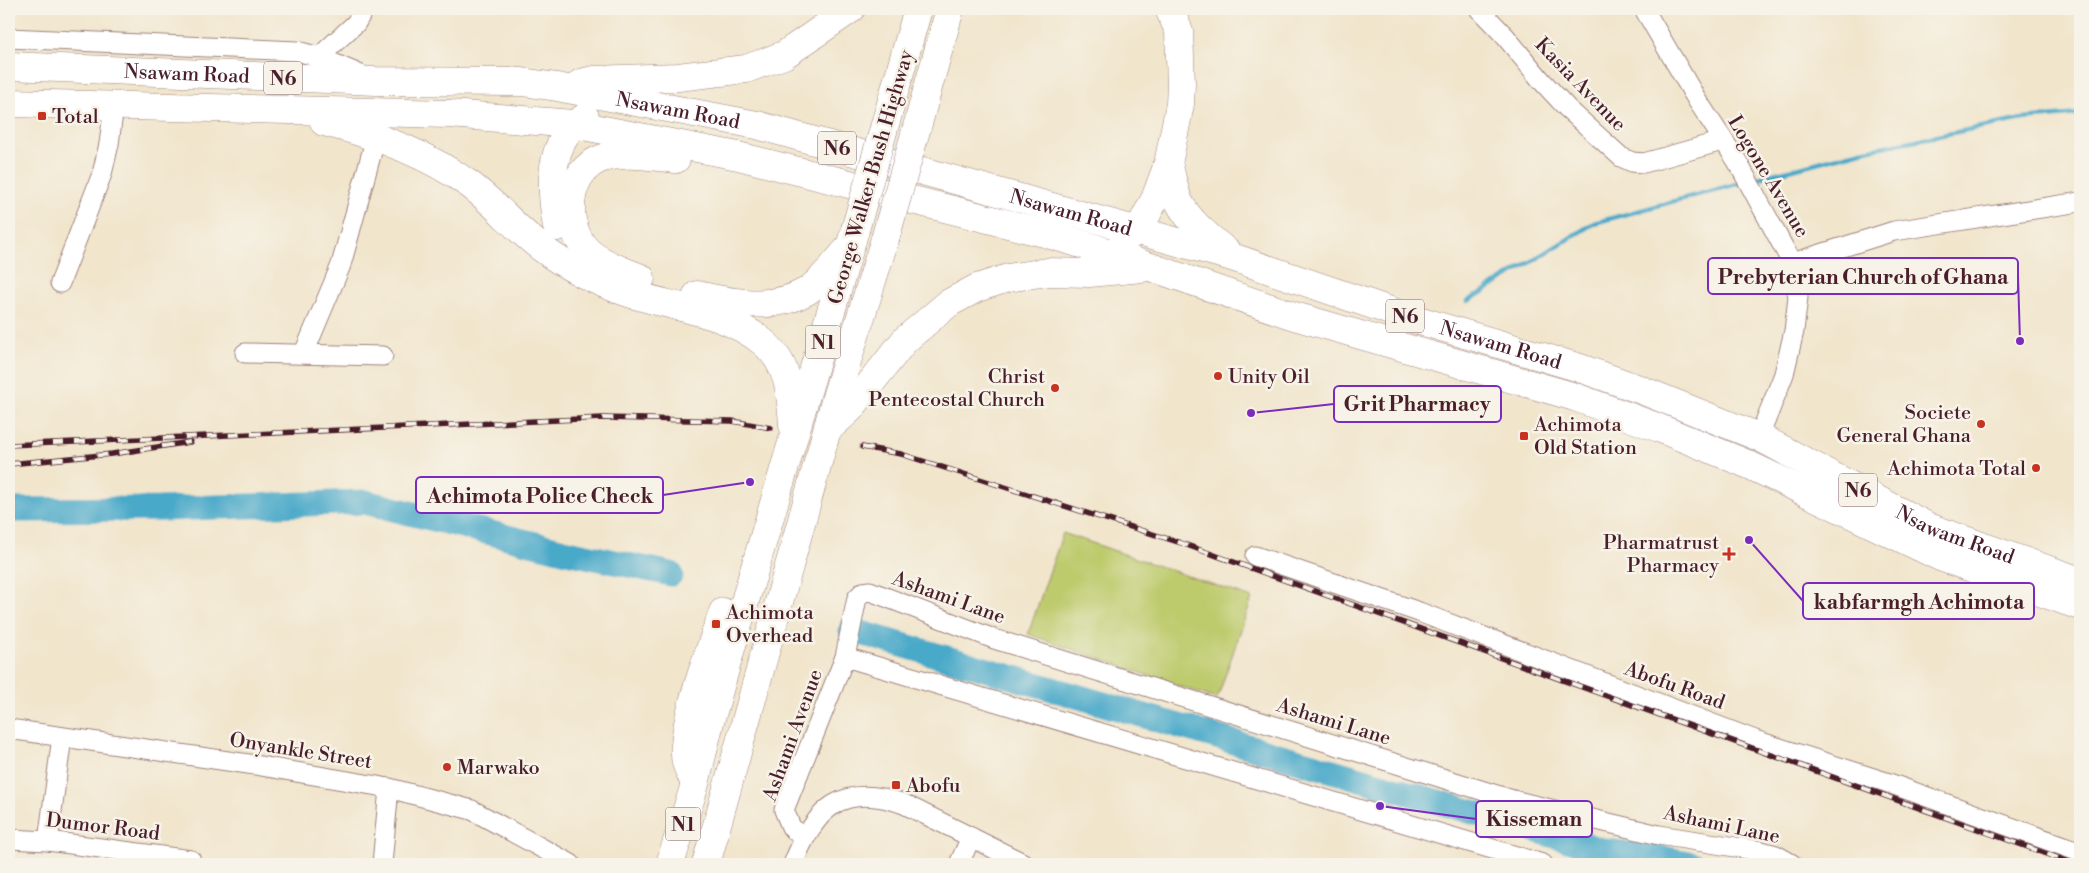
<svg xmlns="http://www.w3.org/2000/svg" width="2089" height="873" viewBox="0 0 2089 873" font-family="'Libre Bodoni',serif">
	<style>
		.green { fill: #becb6d; stroke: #84754c }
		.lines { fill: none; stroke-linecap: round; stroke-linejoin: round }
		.stream { stroke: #4aa9c9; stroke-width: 4.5 }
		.river { stroke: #4aa9c9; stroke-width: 25 }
		.minor-casing { stroke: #9e827c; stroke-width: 21 }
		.highway-casing { stroke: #9e827c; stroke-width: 29 }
		.minor { stroke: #fff; stroke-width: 19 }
		.highway { stroke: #fff; stroke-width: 28 }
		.rail-casing { stroke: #4a1f2b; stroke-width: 5.5 }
		.rail { stroke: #f7f3e8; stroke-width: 4; stroke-dasharray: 11; stroke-linecap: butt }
		.highway-bridge-casing { stroke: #9e827c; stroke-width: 29; stroke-linecap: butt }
		.highway-bridge { stroke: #fff; stroke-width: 28 }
		.poi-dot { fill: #c8321e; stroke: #f7f3e8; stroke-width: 2 }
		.labels { text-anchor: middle; stroke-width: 5; stroke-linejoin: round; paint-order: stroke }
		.shield { fill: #f7f3e8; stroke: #7e5f64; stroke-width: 1 }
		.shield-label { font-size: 19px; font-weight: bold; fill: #4a1f2b }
		.street-label { font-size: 20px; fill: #4a1f2b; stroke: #f7f3e8 }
		.poi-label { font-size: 20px; fill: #4a1f2b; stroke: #f7f3e8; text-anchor: start }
		.leader { fill: none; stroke: #7b2cbf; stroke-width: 2 }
		.callout-dot { fill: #7b2cbf; stroke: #f7f3e8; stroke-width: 2 }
		.callout { fill: #f7f3e8; stroke: #7b2cbf; stroke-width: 2 }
		.callout-label { font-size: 21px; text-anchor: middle; font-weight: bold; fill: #4a1f2b }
	</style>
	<rect width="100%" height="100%" fill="#f7f3e8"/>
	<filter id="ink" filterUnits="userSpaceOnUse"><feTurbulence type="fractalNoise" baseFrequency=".02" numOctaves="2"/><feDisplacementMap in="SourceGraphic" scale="10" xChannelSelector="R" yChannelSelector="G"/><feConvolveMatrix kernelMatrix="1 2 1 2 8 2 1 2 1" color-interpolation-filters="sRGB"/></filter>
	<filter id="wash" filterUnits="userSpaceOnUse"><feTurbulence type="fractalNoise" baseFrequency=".0096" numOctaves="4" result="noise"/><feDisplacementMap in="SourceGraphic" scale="20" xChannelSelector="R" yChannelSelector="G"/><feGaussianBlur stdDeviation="1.12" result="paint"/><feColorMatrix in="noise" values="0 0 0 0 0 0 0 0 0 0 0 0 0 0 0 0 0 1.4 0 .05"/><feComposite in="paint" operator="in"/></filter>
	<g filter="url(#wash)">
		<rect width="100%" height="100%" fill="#f1e5cc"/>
		<polygon class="green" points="1063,533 1252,598 1217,699 1028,634"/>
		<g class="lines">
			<g class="stream">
				<polyline points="1751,180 1861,151 2023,119 2080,114"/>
				<polyline points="1468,301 1594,223 1744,182"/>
			</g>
			<g class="river">
				<polyline points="9,510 159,509 365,502 572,553 671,574"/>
				<polyline points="851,630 1606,851 1662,858 1693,864"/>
			</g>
		</g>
	</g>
	<g filter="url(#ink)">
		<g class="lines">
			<defs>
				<g id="minor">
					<polyline points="1479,9 1505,36 1541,80 1567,108 1621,157 1632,162 1644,163 1722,141"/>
					<polyline points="1644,9 1697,100 1737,161 1792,263 1798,297 1794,331 1784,374 1759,437"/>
					<polyline points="9,38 297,51 319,57 363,76"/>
					<polyline points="319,57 356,23 364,9"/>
					<polyline points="1792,263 1894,231 2080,202"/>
					<polyline points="60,283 102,174 109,144 114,105"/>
					<polyline points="245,353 383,356"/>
					<polyline points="304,353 341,265 376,137"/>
					<polyline points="1255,556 1419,612 1755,740 1886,782 2080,852"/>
					<polyline points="845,657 1543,864"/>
					<polyline points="9,729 255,765 389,788 472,810 571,864"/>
					<polyline points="803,838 791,827 784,810 845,657 857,598 863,592 870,591 994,639 1513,800 1659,835 1761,851 1776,855 1792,864"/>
					<polyline points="9,839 48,841 191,860"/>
					<polyline points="48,841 62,737"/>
					<polyline points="382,864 389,788"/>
					<path d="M793 864C815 808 842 782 904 804L1025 864"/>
					<polyline points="959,864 971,837"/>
				</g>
				<g id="highway">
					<path id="s1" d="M9 66 376 81 522 82 557 87 757 125 1232 257 1411 318 1580 368 1639 389 1759 437 1931 528 2080 581"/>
					<polyline points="581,83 594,80 678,77 746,69 784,55 851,9"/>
					<polyline points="9,103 450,114 573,124 738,156 1048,234 1098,249 1291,315 1575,397 1659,428 1747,464 1940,557 2080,606"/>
					<polyline points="886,121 918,9"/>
					<path d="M324 122C376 135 426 153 469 184 496 204 517 230 543 249 565 266 597 282 623 291 670 308 725 310 764 343 789 364 791 395 793 425"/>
					<polyline points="917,127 950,9"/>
					<path d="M1168 164C1172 176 1174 190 1179 202 1189 222 1211 239 1228 253"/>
					<path d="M557 227C550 187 547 141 585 117"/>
					<polyline points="1123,239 1138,231 1155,199 1168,164 1180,104 1181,84 1179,31 1169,9"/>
					<path d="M641 278C624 271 604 265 590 253 561 228 565 170 603 158 625 151 654 157 676 159"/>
					<path d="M697 295C733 303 773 311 807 291 821 282 836 262 848 249"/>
					<polyline points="829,428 850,409 905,340 949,303 977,288 1008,278 1047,272 1089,273 1142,268"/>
					<path d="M692 777C690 772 687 767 686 762 678 730 712 645 723 612"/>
					<polyline points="670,864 695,784 710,722 732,645 855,230"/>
					<polyline points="706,864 837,394 885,239"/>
				</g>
			</defs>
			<use href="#minor" class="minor-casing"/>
			<use href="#highway" class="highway-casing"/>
			<use href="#minor" class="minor"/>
			<use href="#highway" class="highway"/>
			<defs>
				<g id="rail">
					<polyline points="9,445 603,418 732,421 771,428"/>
					<polyline points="862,447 901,454 1181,543 2075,864"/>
					<polyline points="9,464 112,454 190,442"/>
				</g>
			</defs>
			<use href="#rail" class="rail-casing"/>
			<use href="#rail" class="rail"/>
			<defs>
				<g id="highway-bridge">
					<polyline points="855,230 886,121"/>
					<polyline points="885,239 917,127"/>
				</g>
			</defs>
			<use href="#highway-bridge" class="highway-bridge-casing"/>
			<use href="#highway-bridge" class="highway-bridge"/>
		</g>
	</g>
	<g class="poi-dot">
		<rect x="37" y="111" width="10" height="10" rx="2.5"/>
		<circle cx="1218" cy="376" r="5"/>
		<circle cx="1055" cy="388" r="5"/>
		<circle cx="1981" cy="424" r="5"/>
		<rect x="1519" y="431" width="10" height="10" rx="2.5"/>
		<circle cx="2036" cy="468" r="5"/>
		<path d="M1726.5 546.5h5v5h5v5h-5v5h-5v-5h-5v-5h5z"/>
		<rect x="711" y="619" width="10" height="10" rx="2.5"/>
		<circle cx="447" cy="767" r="5"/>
		<rect x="891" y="780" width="10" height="10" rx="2.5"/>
	</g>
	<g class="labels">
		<g class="shield">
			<rect x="264" y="61.5" width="38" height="33" rx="4"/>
			<rect x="818" y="131.5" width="38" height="33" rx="4"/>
			<rect x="1386" y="299.5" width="38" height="33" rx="4"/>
			<rect x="805.5" y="325.5" width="35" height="33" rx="4"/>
			<rect x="1839" y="473.5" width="38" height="33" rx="4"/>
			<rect x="665.5" y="807.5" width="35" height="33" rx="4"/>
		</g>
		<g class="shield-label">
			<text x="283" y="85">N6</text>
			<text x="837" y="155">N6</text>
			<text x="1405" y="323">N6</text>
			<text x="823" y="349">N1</text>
			<text x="1858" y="497">N6</text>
			<text x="683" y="831">N1</text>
		</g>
		<g class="street-label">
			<text dy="7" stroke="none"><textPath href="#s1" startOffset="178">Nsawam Road</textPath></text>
			<text transform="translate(1581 84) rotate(46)" y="7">Kasia Avenue</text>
			<text dy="7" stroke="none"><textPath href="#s1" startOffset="672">Nsawam Road</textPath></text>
			<text transform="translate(1769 176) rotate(59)" y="7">Logone Avenue</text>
			<text transform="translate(870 177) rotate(-74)" y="7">George Walker Bush Highway</text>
			<text dy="7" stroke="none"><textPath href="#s1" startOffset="1078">Nsawam Road</textPath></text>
			<text dy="7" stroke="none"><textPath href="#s1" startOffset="1528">Nsawam Road</textPath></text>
			<text dy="7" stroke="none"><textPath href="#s1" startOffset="2022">Nsawam Road</textPath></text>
			<text transform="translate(949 597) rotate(20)" y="7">Ashami Lane</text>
			<text transform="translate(1675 685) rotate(20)" y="7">Abofu Road</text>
			<text transform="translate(1334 721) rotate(17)" y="7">Ashami Lane</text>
			<text transform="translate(792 735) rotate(-70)" y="7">Ashami Avenue</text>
			<text transform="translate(301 750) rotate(9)" y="7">Onyankle Street</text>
			<text transform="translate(1722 824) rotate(12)" y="7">Ashami Lane</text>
			<text transform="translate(103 826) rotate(7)" y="7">Dumor Road</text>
		</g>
		<g class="poi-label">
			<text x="52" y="123">Total</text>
			<text x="1045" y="383" text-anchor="end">Christ<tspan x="1045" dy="23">Pentecostal Church</tspan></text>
			<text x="1228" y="383">Unity Oil</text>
			<text x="1971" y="419" text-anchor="end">Societe<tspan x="1971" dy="23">General Ghana</tspan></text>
			<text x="1534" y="431">Achimota<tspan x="1534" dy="23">Old Station</tspan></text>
			<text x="2026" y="475" text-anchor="end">Achimota Total</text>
			<text x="1719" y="549" text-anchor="end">Pharmatrust<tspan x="1719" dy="23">Pharmacy</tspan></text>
			<text x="726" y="619">Achimota<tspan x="726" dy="23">Overhead</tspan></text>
			<text x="457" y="774">Marwako</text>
			<text x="906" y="792">Abofu</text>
		</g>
	</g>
	<path class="leader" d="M2020 341L2018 276M1251 413L1334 404M750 482L663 495M1749 540L1803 601M1380 806L1476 819"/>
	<g class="callout-dot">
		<circle cx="2020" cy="341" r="5"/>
		<circle cx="1251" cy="413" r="5"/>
		<circle cx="750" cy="482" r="5"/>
		<circle cx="1749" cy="540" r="5"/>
		<circle cx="1380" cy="806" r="5"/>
	</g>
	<g class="callout">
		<rect x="1708" y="258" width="310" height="36" rx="5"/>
		<rect x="1334" y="386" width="167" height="36" rx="5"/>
		<rect x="416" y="477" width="247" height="36" rx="5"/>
		<rect x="1803" y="583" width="231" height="36" rx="5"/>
		<rect x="1476" y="801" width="116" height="36" rx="5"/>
	</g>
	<g class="callout-label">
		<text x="1863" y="284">Prebyterian Church of Ghana</text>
		<text x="1417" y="411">Grit Pharmacy</text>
		<text x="540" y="503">Achimota Police Check</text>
		<text x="1919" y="609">kabfarmgh Achimota</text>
		<text x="1534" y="826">Kisseman</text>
	</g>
	<rect width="2089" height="873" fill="none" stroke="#f7f3e8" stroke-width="30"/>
</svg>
